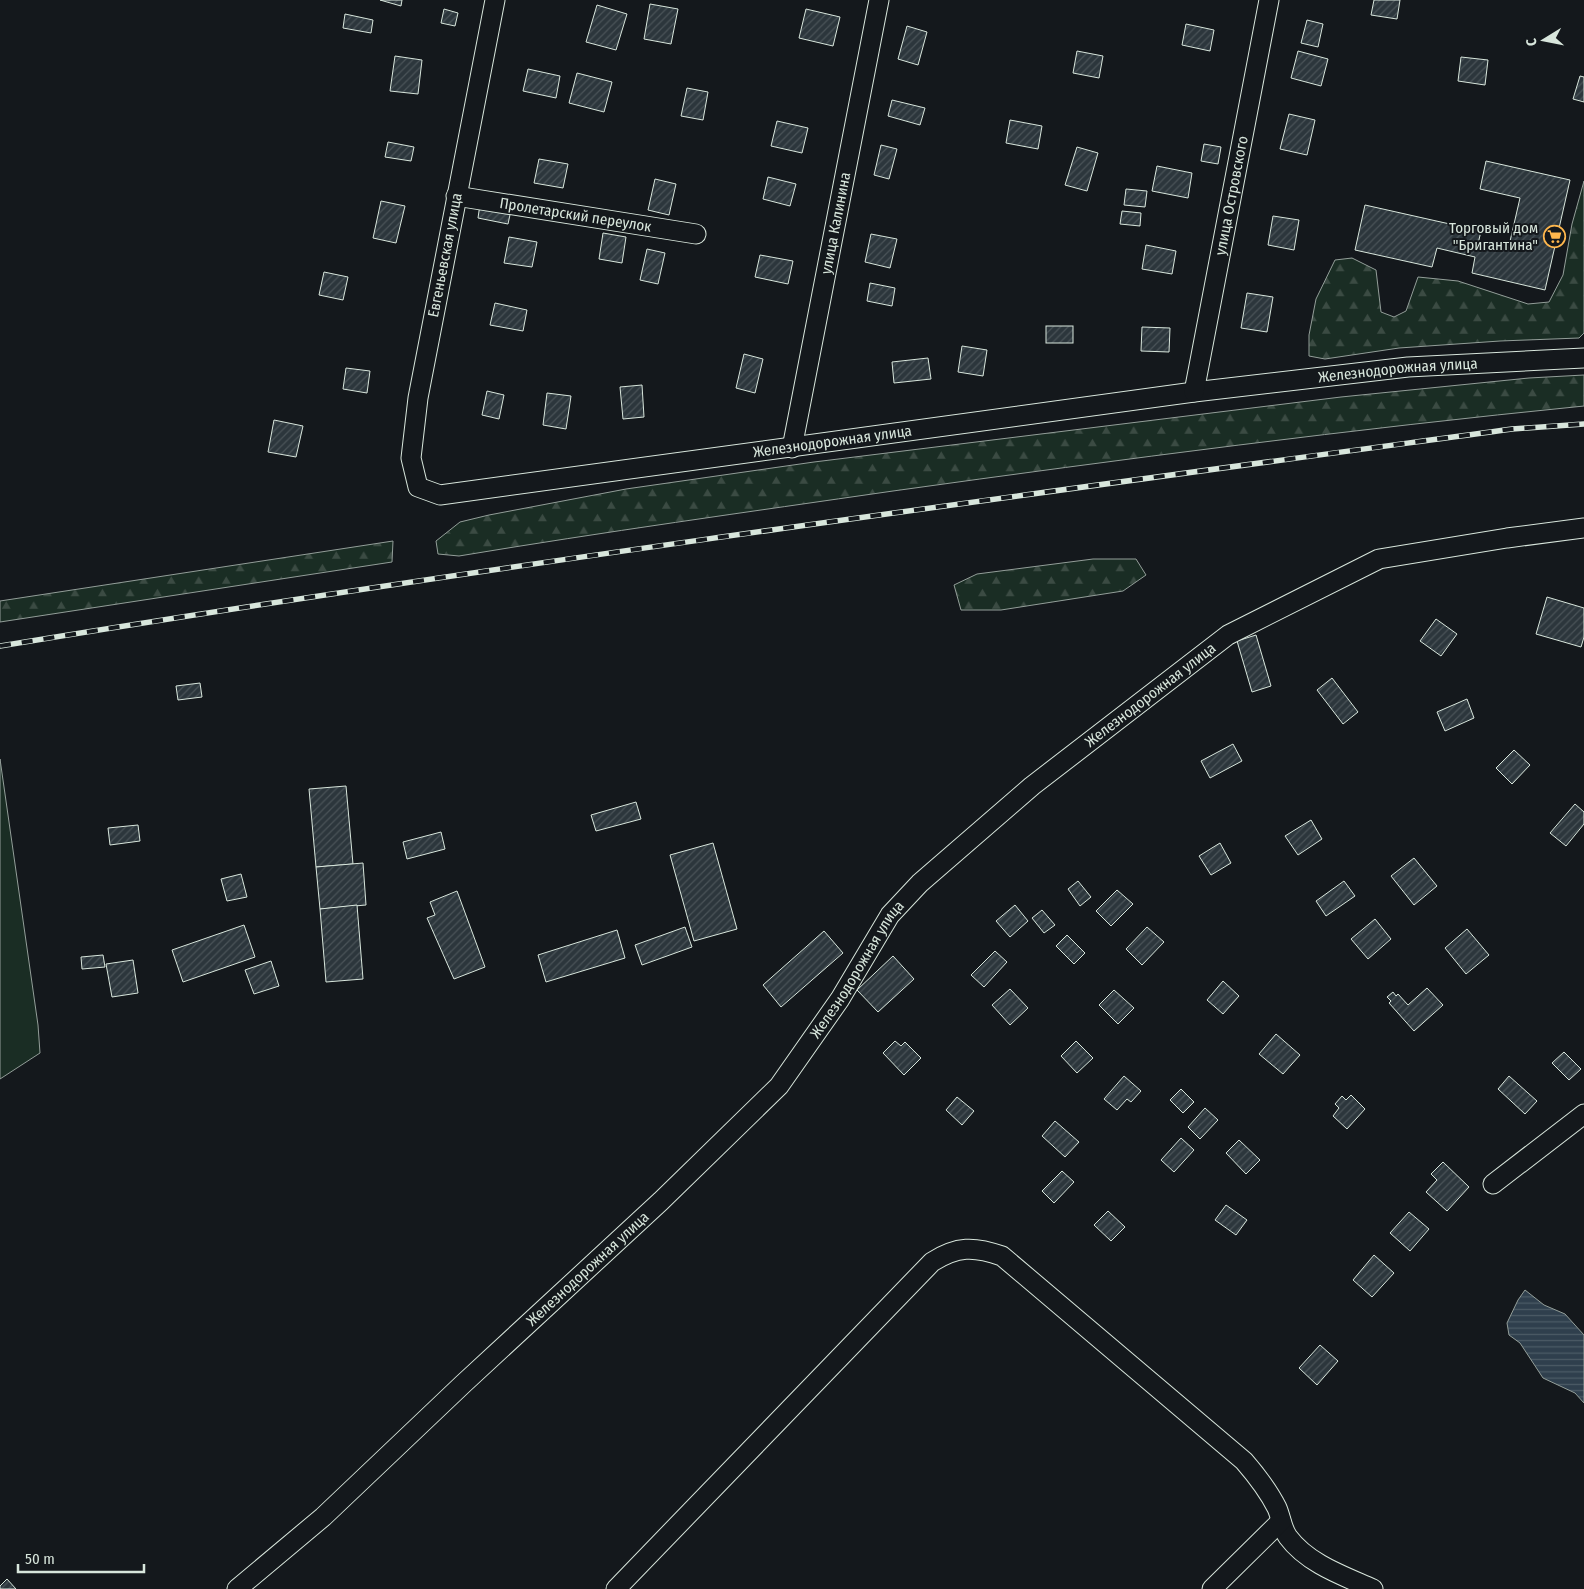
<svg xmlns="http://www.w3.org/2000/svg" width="1584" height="1589" viewBox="0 0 1584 1589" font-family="'Fira Sans Condensed',sans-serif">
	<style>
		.forest { fill: url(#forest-firs); stroke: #939e99 }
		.green { fill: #1a2d24; stroke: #939e99 }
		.water { fill: url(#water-rules); stroke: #939e99 }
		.building { fill: url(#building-hatch); stroke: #d8e6dc }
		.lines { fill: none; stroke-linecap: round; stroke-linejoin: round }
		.minor-casing { stroke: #d8e6dc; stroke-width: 21 }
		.minor { stroke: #14181c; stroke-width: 19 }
		.rail-casing { stroke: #d8e6dc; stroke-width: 5.5 }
		.rail { stroke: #14181c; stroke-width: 4; stroke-dasharray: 11; stroke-linecap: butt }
		.labels { text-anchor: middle; stroke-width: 4; stroke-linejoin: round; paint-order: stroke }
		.street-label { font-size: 15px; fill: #d8e6dc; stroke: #14181c }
		.poi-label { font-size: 15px; fill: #d8e6dc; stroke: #14181c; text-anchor: end }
	</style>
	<defs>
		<pattern id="forest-firs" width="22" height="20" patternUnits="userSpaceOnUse" patternTransform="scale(1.25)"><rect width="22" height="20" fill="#1a2d24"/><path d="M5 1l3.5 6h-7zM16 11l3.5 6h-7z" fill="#3b4b43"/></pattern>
		<pattern id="water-rules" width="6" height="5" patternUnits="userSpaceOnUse" patternTransform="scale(1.25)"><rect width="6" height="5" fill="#2f3f4d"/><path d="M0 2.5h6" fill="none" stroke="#4c5b66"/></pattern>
		<pattern id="building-hatch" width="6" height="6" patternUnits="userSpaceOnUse" patternTransform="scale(1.25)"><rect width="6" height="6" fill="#2c363c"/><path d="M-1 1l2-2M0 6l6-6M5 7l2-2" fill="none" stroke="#4a5358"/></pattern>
	</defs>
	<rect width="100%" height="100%" fill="#14181c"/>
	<g class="forest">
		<polygon points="1584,181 1584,333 1579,338 1500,341 1399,348 1325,359 1309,356 1309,335 1316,299 1335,260 1352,258 1376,270 1381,312 1394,317 1406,311 1418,277 1458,281 1528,304 1549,302 1563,275 1572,224"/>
		<path d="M1584 375V406C1353 429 1123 459 893 491 748 512 603 532 459 556L438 554 436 541 460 522 489 515 626 489 814 462 1341 397 1529 378Z"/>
		<polygon points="393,541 392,562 0,622 0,601"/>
		<polygon points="1093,559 1136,559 1146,575 1123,591 1001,610 961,610 954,585 977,574"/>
	</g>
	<polygon class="green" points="0,759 38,1025 40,1053 0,1079"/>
	<polygon class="water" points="1525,1290 1544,1305 1565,1314 1584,1335 1584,1403 1575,1393 1543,1378 1520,1343 1509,1335 1507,1323 1518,1300"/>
	<g class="building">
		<polygon points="380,0 402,0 401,6"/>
		<polygon points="1374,0 1400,0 1397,19 1371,15"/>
		<polygon points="650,4 678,9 671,44 644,39"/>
		<polygon points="597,5 627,14 616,50 586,42"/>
		<polygon points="444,9 458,13 455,26 441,23"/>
		<polygon points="806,9 840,17 833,46 799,38"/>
		<polygon points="345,14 373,20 371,33 343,28"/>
		<polygon points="1307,20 1323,24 1318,47 1301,43"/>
		<polygon points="1186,24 1214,30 1210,51 1182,45"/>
		<polygon points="907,26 927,32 918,65 898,59"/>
		<polygon points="1077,51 1103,56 1099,78 1073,73"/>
		<polygon points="1298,51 1328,59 1321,86 1291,78"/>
		<polygon points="395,56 422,60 418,94 390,91"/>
		<polygon points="1461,57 1488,60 1485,85 1458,81"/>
		<polygon points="528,69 560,76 556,98 523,91"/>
		<polygon points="577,73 612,82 604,112 569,103"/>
		<polygon points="1580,76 1584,77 1584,102 1573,99"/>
		<polygon points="687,88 708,92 703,120 681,116"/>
		<polygon points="892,100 925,108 920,125 888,116"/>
		<polygon points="1289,114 1315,120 1307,155 1280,149"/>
		<polygon points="1010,120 1042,126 1038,149 1006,143"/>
		<polygon points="777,121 808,128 802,153 771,146"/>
		<polygon points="388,142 414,147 411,161 385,157"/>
		<polygon points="1204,144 1221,147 1218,164 1201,161"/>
		<polygon points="881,145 897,149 889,179 874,175"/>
		<polygon points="1077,147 1098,153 1087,191 1065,185"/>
		<polygon points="539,159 568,164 563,188 534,183"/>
		<polygon points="1486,161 1570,180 1545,290 1472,273 1475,257 1437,248 1432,267 1355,250 1365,205 1481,231 1478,244 1508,250 1520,198 1480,189"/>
		<polygon points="1157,166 1192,173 1188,198 1152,191"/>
		<polygon points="768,177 796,184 790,206 763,199"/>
		<polygon points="655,179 676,184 669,215 648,210"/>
		<polygon points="1126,189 1147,191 1145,207 1124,205"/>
		<polygon points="381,201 405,206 396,243 373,238"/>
		<polygon points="480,204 511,210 508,224 478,218"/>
		<polygon points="1122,211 1141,213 1140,226 1120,224"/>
		<polygon points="1273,216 1299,220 1294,250 1268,245"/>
		<polygon points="603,233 626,237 622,263 599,259"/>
		<polygon points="871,234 897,239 890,268 865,262"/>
		<polygon points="509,237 537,242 532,267 504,263"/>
		<polygon points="1146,245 1176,251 1172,274 1142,269"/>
		<polygon points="647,249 665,253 658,284 640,280"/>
		<polygon points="760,255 793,261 788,284 755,277"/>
		<polygon points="324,272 348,277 343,300 319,295"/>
		<polygon points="870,283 895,288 892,306 867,301"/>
		<polygon points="1247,293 1273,297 1267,332 1241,328"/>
		<polygon points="495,303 527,310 523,331 490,325"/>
		<rect x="1046" y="326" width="27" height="17"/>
		<polygon points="1142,327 1170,328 1169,352 1141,351"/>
		<polygon points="962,346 987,350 983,376 958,372"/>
		<polygon points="744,354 763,359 755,393 736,388"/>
		<polygon points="928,358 931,379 894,383 892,362"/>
		<polygon points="346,368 370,371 367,393 343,389"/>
		<polygon points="642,385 644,417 623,419 620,387"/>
		<polygon points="487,391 504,395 499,419 482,415"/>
		<polygon points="547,393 571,396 566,429 543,425"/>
		<polygon points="274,420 303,426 296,457 268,452"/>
		<polygon points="1547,597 1584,608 1584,637 1581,647 1536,634"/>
		<polygon points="1436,619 1457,634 1441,656 1420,641"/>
		<polygon points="1256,635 1271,686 1252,692 1237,641"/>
		<polygon points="1332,678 1358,712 1343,724 1317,690"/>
		<polygon points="200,683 202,697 178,700 176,686"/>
		<polygon points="1467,699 1474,718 1445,731 1437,712"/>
		<polygon points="1233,744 1242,761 1210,778 1201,761"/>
		<polygon points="1514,750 1530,765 1512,784 1496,768"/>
		<polygon points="346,786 353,864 316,867 309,789"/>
		<polygon points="636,802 641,819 596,831 591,815"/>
		<polygon points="1575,804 1584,812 1584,824 1566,846 1550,833"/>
		<polygon points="1311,820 1322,839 1298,855 1285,836"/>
		<polygon points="138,825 140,841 110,845 108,828"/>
		<polygon points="441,832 445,849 407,859 403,842"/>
		<polygon points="713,843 737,929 694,941 670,855"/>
		<polygon points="1220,843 1231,863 1211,875 1199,856"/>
		<polygon points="1414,858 1437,886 1414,905 1391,876"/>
		<polygon points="363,863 366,905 320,909 316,867"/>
		<polygon points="241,874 247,897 227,901 221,879"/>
		<polygon points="1078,881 1091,897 1080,906 1068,889"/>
		<polygon points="1344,881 1355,896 1326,916 1316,901"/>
		<polygon points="1117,890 1133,904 1111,926 1096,911"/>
		<polygon points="457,891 485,967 454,979 427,918 435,915 430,902"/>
		<polygon points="357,905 363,979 326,982 320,909"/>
		<polygon points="1015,905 1028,921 1010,937 996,921"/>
		<polygon points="1042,910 1055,925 1044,933 1032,918"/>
		<polygon points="1375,919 1391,939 1368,959 1351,939"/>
		<polygon points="244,925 255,957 183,982 172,950"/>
		<polygon points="685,927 692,947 642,965 635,945"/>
		<polygon points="1147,927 1164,942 1142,965 1126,949"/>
		<polygon points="1467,929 1489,955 1466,974 1445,948"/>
		<polygon points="617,930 625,958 546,982 538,955"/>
		<polygon points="824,931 843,953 781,1007 763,985"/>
		<polygon points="1067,935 1085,953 1074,964 1056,946"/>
		<polygon points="995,951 1007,962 984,987 971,975"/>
		<polygon points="103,955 105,967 82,969 81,957"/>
		<polygon points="893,956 914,979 878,1012 857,990"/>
		<polygon points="133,960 138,993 112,997 106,964"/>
		<polygon points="271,961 279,986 254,994 245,970"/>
		<polygon points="1223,981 1239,996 1223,1014 1207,1000"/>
		<polygon points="1427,988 1443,1005 1414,1031 1389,1003 1391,1001 1387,997 1393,992 1396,996 1398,994 1408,1005"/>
		<polygon points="1010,989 1028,1008 1010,1025 992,1005"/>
		<polygon points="1114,990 1134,1008 1118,1024 1099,1005"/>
		<polygon points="1276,1034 1300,1055 1283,1074 1259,1054"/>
		<polygon points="895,1041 901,1046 905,1042 921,1058 904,1075 883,1053"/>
		<polygon points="1076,1041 1093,1058 1077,1073 1061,1056"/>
		<polygon points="1564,1052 1581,1069 1569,1080 1552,1063"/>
		<polygon points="1124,1076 1141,1091 1131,1102 1127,1099 1117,1110 1104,1099"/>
		<polygon points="1509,1076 1537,1101 1525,1114 1498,1089"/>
		<polygon points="1181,1089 1194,1102 1183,1113 1170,1100"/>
		<polygon points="1351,1095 1365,1109 1347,1129 1333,1116 1339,1108 1335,1104 1342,1096 1346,1100"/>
		<polygon points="957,1097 974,1111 962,1125 946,1110"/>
		<polygon points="1205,1108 1218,1120 1200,1139 1188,1127"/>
		<polygon points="1055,1121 1079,1142 1065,1157 1042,1136"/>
		<polygon points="1181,1138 1194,1150 1174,1172 1161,1160"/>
		<polygon points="1239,1140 1260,1160 1246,1174 1226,1153"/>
		<polygon points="1443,1162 1469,1187 1447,1211 1426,1192 1437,1180 1431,1174"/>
		<polygon points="1062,1171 1074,1182 1054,1203 1042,1191"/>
		<polygon points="1226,1205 1247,1220 1236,1235 1215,1220"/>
		<polygon points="1108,1211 1125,1227 1111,1241 1094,1225"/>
		<polygon points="1409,1212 1429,1229 1410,1251 1390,1233"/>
		<polygon points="1374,1255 1394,1273 1372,1297 1353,1280"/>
		<polygon points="1320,1345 1338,1361 1317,1385 1299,1368"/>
		<polygon points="7,1579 16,1589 0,1589 0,1586"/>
	</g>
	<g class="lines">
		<defs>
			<g id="minor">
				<path id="s1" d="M495 0 418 398 411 458 418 487 440 495 1194 392 1408 367 1584 358"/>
				<path id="s2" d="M456 196 696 234"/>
				<path id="s3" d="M1194 392 1269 0"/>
				<path id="s4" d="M792 448 879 0"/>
				<polyline points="1493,1184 1584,1114"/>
				<path id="s5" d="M237 1589 323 1517 463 1384 661 1201 779 1086 840 999 890 915 920 883 1032 786 1228 635 1379 559 1507 538 1584 528"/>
				<path d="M616 1589 932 1262C957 1246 974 1246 1002 1256L1244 1461C1257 1476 1268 1490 1277 1508 1281 1517 1282 1529 1288 1537 1308 1564 1344 1576 1373 1589"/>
				<polyline points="1212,1589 1281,1521"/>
			</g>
		</defs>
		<use href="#minor" class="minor-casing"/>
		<use href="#minor" class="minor"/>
		<defs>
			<path id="rail" d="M0 646C503 564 1008 497 1512 429L1584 424"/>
		</defs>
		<use href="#rail" class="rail-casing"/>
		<use href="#rail" class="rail"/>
	</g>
	<defs>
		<symbol id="supermarket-ring" viewBox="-11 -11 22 22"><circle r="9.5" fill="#14181c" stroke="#ffb74d" stroke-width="1.5"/><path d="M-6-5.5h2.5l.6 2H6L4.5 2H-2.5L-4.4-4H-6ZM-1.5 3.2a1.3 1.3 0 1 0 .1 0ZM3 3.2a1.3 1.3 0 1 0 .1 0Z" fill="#ffb74d"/></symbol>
	</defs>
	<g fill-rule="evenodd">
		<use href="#supermarket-ring" x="1542" y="224" width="25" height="25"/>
	</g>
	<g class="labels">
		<g class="street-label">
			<text dy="5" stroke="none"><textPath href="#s3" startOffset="200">улица Островского</textPath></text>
			<text dy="5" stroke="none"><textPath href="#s2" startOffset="121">Пролетарский переулок</textPath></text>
			<text dy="5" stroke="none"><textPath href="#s4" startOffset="229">улица Калинина</textPath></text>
			<text transform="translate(445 255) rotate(-79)" y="5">Евгеньевская улица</text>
			<text dy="5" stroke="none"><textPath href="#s1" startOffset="1485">Железнодорожная улица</textPath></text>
			<text dy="5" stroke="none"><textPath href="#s1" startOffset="915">Железнодорожная улица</textPath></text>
			<text dy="5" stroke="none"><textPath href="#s5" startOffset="1285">Железнодорожная улица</textPath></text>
			<text dy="5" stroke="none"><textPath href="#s5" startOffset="880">Железнодорожная улица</textPath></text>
			<text dy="5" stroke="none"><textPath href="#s5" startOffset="475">Железнодорожная улица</textPath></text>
		</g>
		<g class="poi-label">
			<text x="1538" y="233">Торговый дом<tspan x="1538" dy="17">"Бригантина"</tspan></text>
		</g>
	</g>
	<g transform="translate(1544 40) rotate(260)" stroke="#14181c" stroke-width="4" paint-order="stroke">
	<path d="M0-4L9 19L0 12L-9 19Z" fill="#d8e6dc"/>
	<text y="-8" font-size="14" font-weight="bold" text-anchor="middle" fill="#d8e6dc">С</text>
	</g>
	<path d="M18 1564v8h126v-8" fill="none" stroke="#d8e6dc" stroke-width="2.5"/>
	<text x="25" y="1564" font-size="15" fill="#d8e6dc" stroke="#14181c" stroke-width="4" paint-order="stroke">50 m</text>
</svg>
